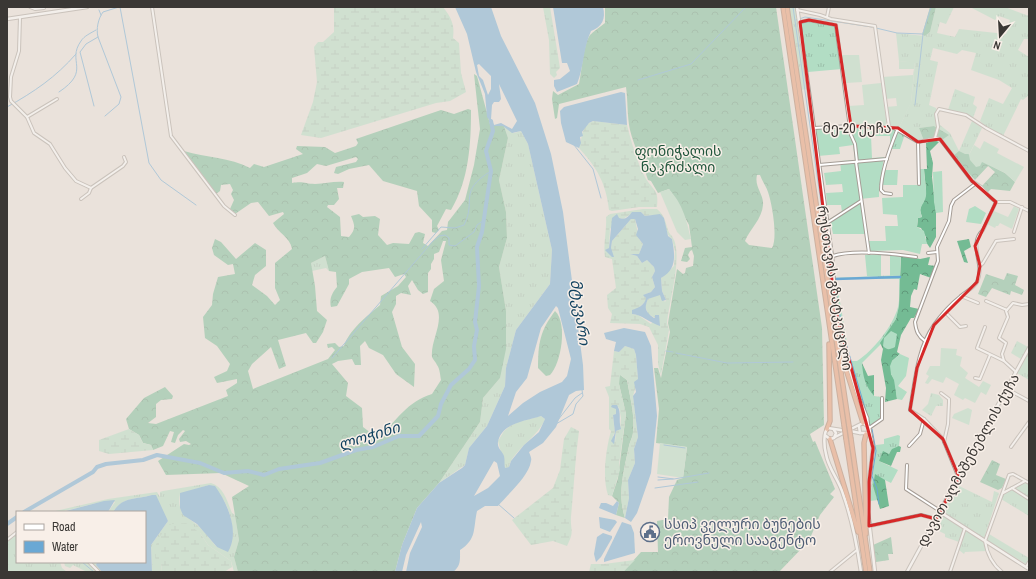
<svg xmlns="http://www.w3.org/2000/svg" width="1036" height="579" viewBox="0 0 1036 579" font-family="'Archivo Narrow','Noto Sans Georgian',sans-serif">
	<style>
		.grass { fill: url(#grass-tufts); fill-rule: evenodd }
		.forest { fill: url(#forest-crowns); fill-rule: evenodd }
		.wetland { fill: url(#wetland-marsh); fill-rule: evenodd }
		.garden { fill: #b2ddc4 }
		.water { fill: #6aa8d4; fill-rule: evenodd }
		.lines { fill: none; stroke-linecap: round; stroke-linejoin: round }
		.stream { stroke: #6aa8d4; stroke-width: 1 }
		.canal { stroke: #6aa8d4; stroke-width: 2.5 }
		.river { stroke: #6aa8d4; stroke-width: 4 }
		.minor-casing { stroke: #a59d96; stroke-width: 4 }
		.tertiary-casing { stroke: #a59d96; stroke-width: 4.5 }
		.motorway-casing { stroke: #ab7558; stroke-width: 5.5 }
		.minor { stroke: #fff; stroke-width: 2 }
		.tertiary { stroke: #fff; stroke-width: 2.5 }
		.motorway { stroke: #e8966c; stroke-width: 3.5 }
		.motorway-bridge-casing { stroke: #ab7558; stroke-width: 5.5; stroke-linecap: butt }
		.motorway-bridge { stroke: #e8966c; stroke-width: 3.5 }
		.marked { fill: none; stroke: #d62828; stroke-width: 3; stroke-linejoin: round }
		.labels { text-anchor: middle; stroke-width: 3; stroke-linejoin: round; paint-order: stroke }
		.street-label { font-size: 14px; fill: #3a3734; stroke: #f8efe8 }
		.park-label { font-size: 14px; fill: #21563c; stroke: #f8efe8 }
		.service-label { font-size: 14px; fill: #4e5e75; stroke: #f8efe8; text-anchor: start }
		.water-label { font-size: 15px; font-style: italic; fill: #0f405e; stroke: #f8efe8 }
	</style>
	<defs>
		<pattern id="grass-tufts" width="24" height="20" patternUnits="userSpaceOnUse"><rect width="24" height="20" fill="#b2ddc4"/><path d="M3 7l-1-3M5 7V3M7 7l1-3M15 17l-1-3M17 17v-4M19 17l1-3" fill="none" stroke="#9abea9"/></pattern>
		<pattern id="forest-crowns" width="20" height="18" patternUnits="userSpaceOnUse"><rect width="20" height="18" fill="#74bb94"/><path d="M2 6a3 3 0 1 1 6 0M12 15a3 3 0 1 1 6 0" fill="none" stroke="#60997a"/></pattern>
		<pattern id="wetland-marsh" width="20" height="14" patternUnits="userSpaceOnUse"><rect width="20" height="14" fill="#b2ddc4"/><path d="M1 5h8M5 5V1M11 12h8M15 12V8" fill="none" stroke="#9abea9"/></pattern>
	</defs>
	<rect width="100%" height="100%" fill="#eae2db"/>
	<g class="grass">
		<polygon points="788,7 795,7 807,89 801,90"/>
		<polygon points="936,7 954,7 946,24 940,22 937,33 955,37 959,29 1006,34 1010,20 999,16 995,20 970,7 1005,7 1029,16 1029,39 1024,39 1018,50 1029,57 1029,95 1023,100 1021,99 1003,136 987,128 980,121 989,98 1003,104 1012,88 999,80 971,70 976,53 962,50 957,54 933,48 930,60 938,62 929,105 936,108 940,125 950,133 959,151 972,121 982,128 969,155 953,156 942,140 948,135 934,126 919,128 924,141 918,141 899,128 911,102 915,63 899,61 896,33 925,36 930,32"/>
		<polygon points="808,21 834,24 836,27 842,69 808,72 801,23"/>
		<polygon points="955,89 975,97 973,104 977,107 973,118 960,112 948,110"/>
		<polygon points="504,126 514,133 521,131 528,144 552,250 550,284 516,330 506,368 505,386 487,426 469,448 465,465 439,483 480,422 483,398 500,378 506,311 499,267 507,238 506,212 499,180 508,138"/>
		<polygon points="885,128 898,130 905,134 900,149 890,149 890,136 885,136"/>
		<polygon points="325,256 329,271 326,268 312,271 311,263"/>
		<path d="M901 275 899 306 896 319 880 345 862 363 874 396 881 397V418L870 426 845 347 838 313 833 278ZM836 278 899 279C899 288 900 299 898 307 893 326 873 351 857 361H850Z"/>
		<polygon points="1017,341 1028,347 1021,359 1011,353"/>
		<polygon points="1029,352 1029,380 1017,373"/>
		<polygon points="931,393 939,395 943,400 943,406 936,406 931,416 922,410 928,404"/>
		<path d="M541 416 545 419C539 436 512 451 509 467L505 469 498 441 504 431 510 426 518 422Z"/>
		<polygon points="898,435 900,436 899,446 879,461 898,470 891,483 885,480 873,486 878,500 870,501 876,445 884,444 884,439"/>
		<polygon points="1024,482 1029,485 1029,516 1001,499 1003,495"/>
		<path d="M211 483C224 487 227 501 232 513L235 515 239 540 234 557 238 572H234L231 561 208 545 200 533 161 563 162 572H152L151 545 168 521 152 495C135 500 124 496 113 512H108L115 502C94 500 74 512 51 512L108 499 157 492 160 497V492L163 491ZM209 485C228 496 237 527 230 548L217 547C210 540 204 530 196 524 184 514 177 512 180 494Z"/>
		<polygon points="955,484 992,502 994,491 999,493 984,538 941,511"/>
		<polygon points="940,514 964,529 959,542 945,537 945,534 933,528"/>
		<polygon points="966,530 984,541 986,551 965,552 964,554 959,550"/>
		<polygon points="17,534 17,562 60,562 62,568 67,572 7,572 7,542"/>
		<polygon points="989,534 1029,558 1026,564 986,540"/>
		<polygon points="64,562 97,562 96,565 102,572 87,572 73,565 70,568 65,566"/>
	</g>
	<g class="forest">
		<path d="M605 7H776L822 328 824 425 810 434 813 442 815 441 835 489 830 494 834 497 820 515 811 536 803 547 779 572H623L641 552H658L657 521 668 519 669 497 677 480 683 478 687 447 656 443 659 409 654 368H658L661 378 670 332 668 323 677 269 683 274 685 273 686 268 693 266 694 256 692 250 690 251 688 255 690 259 687 262 681 261 685 248 692 247 689 225 669 189 658 193 651 181 648 180C643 163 634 147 630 130 627 116 628 101 626 87L559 104 557 118 555 119 552 99 553 91 558 95 579 84C582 71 583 45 590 35 594 31 600 27 605 23ZM757 175H760C762 181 766 186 768 192 772 203 778 238 772 248L749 245 745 241C750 229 762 219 763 205 764 194 754 187 757 175Z"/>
		<polygon points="930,7 936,7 930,32 925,36 922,35"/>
		<path d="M474 74 477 76 490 124 494 126H504L508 138 499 180 506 212 507 238 499 267 506 311V349L500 378 483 398 480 422 439 483 417 508 402 545 395 572H238L234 557 239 540 232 497 249 486 221 473 166 475 158 461 184 444 189 445 191 444 186 441 180 442 179 439 185 431 183 430 178 435 175 443 171 442 174 432 170 431 163 446 153 450 151 445 143 443 139 435 129 429 126 419 144 398 165 387 173 396 172 399 161 400 156 404V417L148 423 156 424 228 396 226 390 237 383V379L217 383 214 377 227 371 230 364 217 346 205 338 203 317 212 305 213 294 218 277 235 274 233 264 228 265 214 255 212 248 215 239 221 242 236 259 255 243 266 250V266L255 275 252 285 267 296 275 305 280 300 275 288V263L292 249C290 237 278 233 273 223L284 214 283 212 269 216 258 202 251 203 235 214 230 209 234 200 231 194 233 190 230 184 221 185 220 191 216 194 184 151C206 158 230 157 250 168L254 164 264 167 303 154 296 149 297 146 325 147 335 153 356 146 358 143 356 139 441 110 454 114 468 109 471 110C471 144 469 180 451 210L446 209 437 226 439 230 436 233 432 232V220L419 206 417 191 383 181 369 165 349 169 338 174 334 173 336 167 356 162 358 159 356 157 326 166 317 164 307 173 292 178V183C304 181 305 184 315 184 325 184 334 181 344 182L343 188H337L339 199 334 205H328L327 207 340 217 341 236 349 237C356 229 355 226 351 216L359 214 363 217 375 216 380 219 378 235 387 245 393 243 409 244 415 233 419 232 425 234 423 243 428 246 442 231 447 230 448 222 465 200 474 165 480 129ZM443 241H446L441 260 444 281 434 289 430 301C450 314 430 338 432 357 433 360 436 362 437 365 440 369 440 375 441 380L432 394C408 401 395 421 379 439L363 427 362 408 346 396 348 383 332 364 338 361 352 359 355 365H361L360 346 365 341 369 348 383 355 396 374 414 387 415 364 402 347 392 312 396 304V296L401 293 411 295 408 286 412 280 418 290 423 294 428 292V273L431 269V264L434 259V254L439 252ZM325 256 329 271 336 272 337 287C332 293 329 299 331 307L337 306 349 284V279L362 272 389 268 395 277 404 274 406 277 398 286 381 296 380 305C368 315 349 330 344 346L339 347 335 343 327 344 328 348 332 347 335 350 328 359 253 389 248 371 252 364 271 347 279 369 286 366 278 340 306 333 313 343H316L323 332 327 320 317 311 315 286 311 263Z"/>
		<polygon points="934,126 949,135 942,140 937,137 924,141 919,128"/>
		<polygon points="934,140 939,142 930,151 933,163 932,177 936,213 936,237 930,248 926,242 926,237 921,228 917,227 918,218 922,217 920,210 926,190 924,169 927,169 926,143"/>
		<polygon points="959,151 965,154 968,154 1005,173 1015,182 1010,191 991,189 987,193 982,186 995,172 988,166 975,180 953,156"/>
		<polygon points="969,239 971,247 964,251 968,263 964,262 957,241"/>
		<polygon points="901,255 920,259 930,257 928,265 936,266 931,278 920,274 917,290 914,289 911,296 910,307 919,309 914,318 911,318 901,335 897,352 900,354 892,361 891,374 895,380 897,399 885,402 886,388 881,360 883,349 880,343 896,319 899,306"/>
		<polygon points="1007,273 1018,276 1015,285 1024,290 1022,295 1011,291 1010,295 992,288 986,297 978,294 986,274 1004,280"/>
		<path d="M555 311C568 323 561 364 550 375L546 376 538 368C538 343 540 331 555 311Z"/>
		<path d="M862 363 868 376 874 375V396C865 385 863 377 862 363Z"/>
		<path d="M619 374 627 380C630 398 635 414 633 432 633 437 630 441 629 446 624 470 617 494 625 518L616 515 619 503 612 496 618 478 626 414 619 384Z"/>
		<polygon points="899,446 901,447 900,452 897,452 891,466 879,461 883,451 889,454 892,449"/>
		<polygon points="992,460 1000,464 996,475 1006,479 1002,488 998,490 980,482"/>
		<polygon points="875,474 885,480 889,506 880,509 873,486"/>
		<polygon points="891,537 893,554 888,554 889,560 876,562 873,545"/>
	</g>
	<g class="wetland">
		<path d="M334 7H443C451 17 455 25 453 38L459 43 461 73 466 92 450 101 436 103 321 138 301 135 313 102 317 82 314 47 318 42H323L334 32Z"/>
		<polygon points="543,7 550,7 560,68 556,72 557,75 554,78 550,74 549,40"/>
		<path d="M594 121 627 125C631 141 638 165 646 179 654 191 659 190 657 207H639L612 211 609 210C606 183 597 168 579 148 583 138 580 125 594 121Z"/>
		<path d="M643 209H657C665 216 665 221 668 230 669 234 672 235 673 238 683 255 669 303 667 323L669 330 661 375 658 364V345L649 327 640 324 610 323 612 314 608 308 607 295 616 288 612 259 605 257C603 243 607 231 606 217L610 214ZM641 212 645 216 655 215 664 218C666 226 665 234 672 239L675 251 674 266 661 278 662 291 666 300 665 302 660 294 648 299 645 306 648 314 655 318 651 324 638 315 632 314 646 301V298L644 295 651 292 655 287 652 277 655 271 654 267 647 260 642 263 637 256 630 254H639L643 244 639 239 635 219H631L612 241 611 248 606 250 609 248 610 229 619 218 623 219 633 213Z"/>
		<path d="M625 346 634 349 636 355 638 379 633 396 638 437 634 449 635 463 628 480 629 498 625 518C617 494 624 470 629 446 630 441 633 437 633 432 635 414 630 398 627 380L620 375 619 384 626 414 619 465 620 470 612 496 608 495C602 477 606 449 611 431L609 429V397L605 387 610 386 614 351 619 352ZM619 407 621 418 620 429 616 431 615 442 613 435 615 434 613 415 616 414V409Z"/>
		<path d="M571 427 579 431C575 459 574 487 571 516 570 531 575 530 567 546L553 541 531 545 512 520 553 488 560 470 564 439Z"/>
		<polygon points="129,429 139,435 143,443 151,445 153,450 109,454 99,451 99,440"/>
		<path d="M186 523 200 533 208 545 231 561 232 567 224 572H162L161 563 156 561C152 544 160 535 171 524Z"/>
		<polygon points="635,560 623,572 589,572 591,564 604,564"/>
	</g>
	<g class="garden">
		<polygon points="841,55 859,55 862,82 846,83"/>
		<polygon points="899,61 915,62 911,103 899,128 888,126 886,107 897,106 896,98 885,99 882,77 913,75 914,69 899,69"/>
		<polygon points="881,83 887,126 852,126 849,106 864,105 862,85"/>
		<polygon points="852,127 885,128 885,136 871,136 872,158 884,157 882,170 898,170 897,185 879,185 879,197 860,199 866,234 833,234 830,219 842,212 841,205 827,205 826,193 843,192 842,184 826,185 824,173 841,171 840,161 855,160 853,145 839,147 840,154 818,156 814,131 817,129"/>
		<polygon points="984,141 999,149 997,153 1024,167 1015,182 1005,173 982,162 980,166 976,167 970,160 969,155 974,145 980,149"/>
		<path d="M918 169H924C924 176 927 190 926 196 924 206 918 205 922 217L918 218 917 227 924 231 927 244H922L920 254 903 250 870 251 869 241H886L885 226H898L897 215 883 214 882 198 903 197V185H918Z"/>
		<polygon points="942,171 943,212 936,213 934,202 933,172"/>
		<path d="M669 189C683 205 686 218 691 239L685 240 677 232 660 192Z"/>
		<polygon points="975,206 986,213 981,224 966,222 969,209"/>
		<polygon points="1014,206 1019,209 1012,229 1000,223 998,226 996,226 995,228 987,224 994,211 1008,217"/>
		<polygon points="901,253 900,275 890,276 890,255 881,255 881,276 867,276 865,255"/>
		<path d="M891 331 897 334 895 347C889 350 887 350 883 346L884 338Z"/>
		<polygon points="941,348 957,349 956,355 962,357 960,366 968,373 965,378 979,387 983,381 991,385 986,395 981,392 975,403 965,398 963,400 954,395 959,384 946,377 943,383 932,379 928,384 925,383 929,376 926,374 930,366 940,366"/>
		<polygon points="900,354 909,358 906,376 898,386 907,392 902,400 897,399 894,380 891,374 890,366 892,361"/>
		<polygon points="968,408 972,410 969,425 952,418 954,414"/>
		<polygon points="660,443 687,447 683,478 657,474"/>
	</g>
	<g class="water">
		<path d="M455 7H491L501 36 535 103 551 154 563 212 583 365 584 390 576 391 569 395 556 427 543 443 529 452C530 455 532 458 531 461 529 476 508 494 498 506H485L477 511C473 529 477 539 460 550 460 560 461 566 453 572H406L410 553 422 527 421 522 406 555 402 572H395L402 545 417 508 439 483 462 468 465 465 469 448 487 426 505 386 506 368 516 330 550 284 552 250 528 144 521 131 512 133 503 126H494L487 117 485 94 476 72 467 34ZM479 64 491 76V89L488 95 483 80 479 76 477 65ZM499 84 517 121 512 129 501 123 494 125 491 119 492 105 494 102H499L501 99ZM556 306 558 308 571 359 567 376 562 382 540 392 523 403 508 416 516 392 527 378 541 328ZM541 416 545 419 539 432 524 445 511 461 509 467 505 468C504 464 505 460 504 456 502 451 497 448 498 442 501 423 526 421 541 416ZM494 461 497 463 500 476 488 488 474 496Z"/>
		<path d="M553 7H603C606 19 602 27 591 31 583 48 584 67 577 84L557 92 554 86V80L560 79 570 71 567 63H562Z"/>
		<polygon points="621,92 625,93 627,125 593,121 589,123 582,132 583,136 580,137 581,143 579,148 566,142 561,123 560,111 564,107"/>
		<path d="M632 212H641L645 216 660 214 664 218 668 236 672 239C675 255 677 270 661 278L662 291 666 300 662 301 660 295 648 299C644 308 645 312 654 318H655V315H659L660 326C650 323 641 314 632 314V310C638 308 645 305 646 298L643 295 651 292 655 287 652 277 655 271 654 267 647 260 642 263 637 256 630 254H639L643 244 636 235 638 229 635 219H631L612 241 611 248 614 257H612L605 250 609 248 612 218 617 214 619 218C626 220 628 217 632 212Z"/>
		<polygon points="624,328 645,332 651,346 657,416 651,473 637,513 631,522 625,518 629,498 628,480 635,463 634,449 638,437 633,396 636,392 634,382 638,379 636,355 634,349 625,346 619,352 614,351 616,342 606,339 604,333"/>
		<path d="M612 405H617C622 413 618 420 621 429L616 431 614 444 611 441 615 433 613 415 616 414V409L611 407Z"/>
		<path d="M209 485 215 486C228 504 240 532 228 552L217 547 197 524 183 515 180 508V493Z"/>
		<path d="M152 495H156L168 521 151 545 152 572H102L96 565 97 562H145V512H113C123 496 135 500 152 495Z"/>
		<polygon points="115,500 108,512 62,512 104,501"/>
		<polygon points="617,501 619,503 616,515 599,508 601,503 606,503 613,506"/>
		<polygon points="599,517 615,520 617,522 610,532 600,528"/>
		<polygon points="622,522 631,525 634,533 635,553 604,562 604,559"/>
		<polygon points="603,533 612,536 612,538 601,557 596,562 594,554 597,537"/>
	</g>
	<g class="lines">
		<g class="stream">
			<polyline points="120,7 149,163 161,180 196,205"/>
			<polyline points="793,7 830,266"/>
			<polyline points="99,10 101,15"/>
			<polyline points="796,20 805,17 872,27"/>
			<polyline points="876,28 897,33 923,34 915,105"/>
			<polyline points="923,33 931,7"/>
			<polyline points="638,80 691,64 746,7"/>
			<path d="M59 92C92 70 66 62 81 41 84 36 91 33 96 30"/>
			<polyline points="94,106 80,52 86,44 98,37"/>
			<path d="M7 107C34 92 56 77 76 54"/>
			<path d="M105 116 119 104 121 97 98 37C96 29 98 19 103 12L119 7"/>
			<polyline points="574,145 593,169 601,198"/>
			<path d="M422 249 441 227 455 228 464 225C477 200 457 192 491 171"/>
			<polyline points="835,280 837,298"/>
			<polyline points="837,301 845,340 870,425"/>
			<polyline points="666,351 673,352"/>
			<polyline points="676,353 727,363 793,362"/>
			<polyline points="332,358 433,241 439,236 445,235 449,238 449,245 455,246 474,232 477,225 484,220"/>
			<polyline points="558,420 575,398 582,393"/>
			<polyline points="556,424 573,414 576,404 583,396 582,390"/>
			<polyline points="872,429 876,451 872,476 877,489 879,504"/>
			<polyline points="664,445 685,448"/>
			<polyline points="658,477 674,479 709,473"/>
			<polyline points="658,480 673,479"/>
			<polyline points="655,488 698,482"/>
			<polyline points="498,504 514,518"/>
			<polyline points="82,562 94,572"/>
		</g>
		<polyline class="canal" points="835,279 900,277"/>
		<g class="river">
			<polyline points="24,512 93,472 97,467 106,464 143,460 157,455 200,463 224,473 248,471 264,475 279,469 320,463 356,450 373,447 399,436 419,436 438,416 441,404 451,385 469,369 475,360 474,346 477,330 475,322 479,286 477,247 482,232 491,171 486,151 493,131 491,121"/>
			<polyline points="7,524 17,517"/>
		</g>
		<defs>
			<g id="minor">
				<polyline points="30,7 35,9 44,8"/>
				<polyline points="152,7 171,136 224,206 235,215"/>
				<polyline points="797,10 820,15 831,19 875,26 889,127"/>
				<polyline points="20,17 19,51 11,77 10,97 11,101 27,117 34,133 50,144 65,168 76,181 91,188"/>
				<polyline points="827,17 829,7"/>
				<polyline points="800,22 809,20 836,25 851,135 855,144 857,162"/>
				<polyline points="27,117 57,99"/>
				<polyline points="814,128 851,126 894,128 918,142 937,138 940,139 972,181 981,187 991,198 996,202 1010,202 1029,211"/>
				<polyline points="935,138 938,127 936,114 939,109 966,115 986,128 1029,151"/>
				<polyline points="918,142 919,184"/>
				<polyline points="856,162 869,253"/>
				<polyline points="819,165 887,159"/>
				<path d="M891 194 884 193 881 190C881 171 891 145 898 128"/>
				<polyline points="81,199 89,193 91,188 123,166 126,162 124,157"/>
				<polyline points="827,223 861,201"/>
				<polyline points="1014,232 1022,207"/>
				<polyline points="928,253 937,252"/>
				<path d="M833 256C852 249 896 254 916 257"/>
				<polyline points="980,266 983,263 996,241 1014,239"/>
				<polyline points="961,296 978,303"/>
				<polyline points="986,301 1007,310"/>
				<polyline points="946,313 960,327 966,326"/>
				<polyline points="985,327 977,348 1004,361 1016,372"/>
				<path d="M925 341C918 336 916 331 915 322L938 261 937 247 949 221 951 206 954 200 975 184"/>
				<polyline points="1004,361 1002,354 1006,343 999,338 1008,317 1006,311 1013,303 1022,305 1029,304"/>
				<polyline points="975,378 980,379 990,355"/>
				<polyline points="1007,389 1029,401"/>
				<polyline points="941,393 949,399 949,402 948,424 944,442"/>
				<polyline points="869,428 882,419 882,398"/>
				<polyline points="909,446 920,434 924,419"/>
				<polyline points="1011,447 1029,422"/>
				<polyline points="907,465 906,489 940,511"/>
				<path d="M958 476 943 439 924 419 910 410C915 382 917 349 934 325 941 315 951 304 961 296 965 292 974 288 977 282 986 265 967 245 983 230L996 202"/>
				<polyline points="1012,488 1029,499"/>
				<polyline points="1003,493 1025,481"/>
				<polyline points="870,526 921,515 936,519"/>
				<polyline points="7,540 17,532"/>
				<polyline points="89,562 99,572"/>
				<polyline points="1026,567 1029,562"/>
				<polyline points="830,572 857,550"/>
				<polyline points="950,572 965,528"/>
				<path d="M1002 572C992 564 987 554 985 541L1009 475 1013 474 1029 483"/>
			</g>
			<g id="tertiary">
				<polyline points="797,7 832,257 836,312 847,361 857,393 867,418"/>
				<polyline points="7,19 87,7"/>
				<polyline points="865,423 867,418 868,426"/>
				<polyline points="859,426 860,433 867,433"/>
				<polyline points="850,431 860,433"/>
				<polyline points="826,436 830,439 834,438 836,433 834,430"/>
				<polyline points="835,437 845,432"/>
				<polyline points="940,512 1029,569"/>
				<path d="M861 572C857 545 852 519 843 494 839 480 828 468 826 454 824 447 823 432 828 428L847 431 863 423 869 427 873 448 869 482 868 512 875 572"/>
				<polyline points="907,572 1029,348"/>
			</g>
			<g id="motorway">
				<polyline points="783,7 844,425"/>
				<polyline points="787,7 849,426"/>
				<polyline points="838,344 863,423"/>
				<polyline points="827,429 830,421 829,344"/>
				<polyline points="866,434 864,443 866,534"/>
				<polyline points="830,439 858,532"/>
				<polyline points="846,439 866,572"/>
				<polyline points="851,439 870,572"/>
			</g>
		</defs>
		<use href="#minor" class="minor-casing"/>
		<use href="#tertiary" class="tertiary-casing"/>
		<use href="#motorway" class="motorway-casing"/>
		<use href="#minor" class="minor"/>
		<use href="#tertiary" class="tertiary"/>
		<use href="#motorway" class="motorway"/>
		<defs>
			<g id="motorway-bridge">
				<polyline points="844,425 846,439"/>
				<polyline points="849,426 851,439"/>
			</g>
		</defs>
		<use href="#motorway-bridge" class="motorway-bridge-casing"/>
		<use href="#motorway-bridge" class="motorway-bridge"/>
	</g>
	<path d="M0 0H1036V579H0ZM809 20 836 25 851 126 898 128 918 142 940 139 972 181 996 202 975 246 980 266 977 282 934 325 917 368 910 410 943 439 959 477 936 519 921 515 869 526V482L873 448 836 312 800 22Z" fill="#eae2db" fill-opacity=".55" fill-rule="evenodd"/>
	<path class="marked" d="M809 20 836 25 851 126 898 128 918 142 940 139 972 181 996 202 975 246 980 266 977 282 934 325 917 368 910 410 943 439 959 477 936 519 921 515 869 526V482L873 448 836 312 800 22Z"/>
	<defs>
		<symbol id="civic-ring" viewBox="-11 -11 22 22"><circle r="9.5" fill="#f8efe8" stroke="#5c6f8a" stroke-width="1.5"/><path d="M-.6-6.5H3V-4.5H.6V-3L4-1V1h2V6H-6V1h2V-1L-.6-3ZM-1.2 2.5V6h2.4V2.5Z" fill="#5c6f8a"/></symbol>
	</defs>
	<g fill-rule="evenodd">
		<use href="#civic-ring" x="639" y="521" width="22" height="22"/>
	</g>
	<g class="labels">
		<g class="street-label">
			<text x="857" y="133">მე-20 ქუჩა</text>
			<text transform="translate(835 288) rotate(81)" y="5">რუსთავის გზატკეცილი</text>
			<text transform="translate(968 460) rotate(-61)" y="5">დავით აღმაშენებლის ქუჩა</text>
		</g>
		<g class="park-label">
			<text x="678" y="156">ფონიჭალის<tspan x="678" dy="16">ნაკრძალი</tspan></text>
		</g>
		<g class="service-label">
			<text x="664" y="529">სსიპ ველური ბუნების<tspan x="664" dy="16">ეროვნული სააგენტო</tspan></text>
		</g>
		<g class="water-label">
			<text transform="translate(580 312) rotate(82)" y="5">მტკვარი</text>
			<text transform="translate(369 436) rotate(-17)" y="5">ლოჭინი</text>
		</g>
	</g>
	<rect width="1036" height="579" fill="none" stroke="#3a3734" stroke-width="16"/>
	<rect x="16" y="511" width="130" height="52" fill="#f8efe8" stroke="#aca5a0"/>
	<rect x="24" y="524" width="20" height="6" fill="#ffffff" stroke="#aca5a0"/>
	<text x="52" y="531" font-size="12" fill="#3a3734">Road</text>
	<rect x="24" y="541" width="20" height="12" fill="#6aa8d4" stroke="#aca5a0"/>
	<text x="52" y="551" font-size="12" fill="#3a3734">Water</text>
	<g transform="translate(1000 36) rotate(198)" stroke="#f8efe8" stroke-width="3" paint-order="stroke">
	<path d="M0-3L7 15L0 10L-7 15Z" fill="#3a3734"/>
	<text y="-6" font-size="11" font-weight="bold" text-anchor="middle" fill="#3a3734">N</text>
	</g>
</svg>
